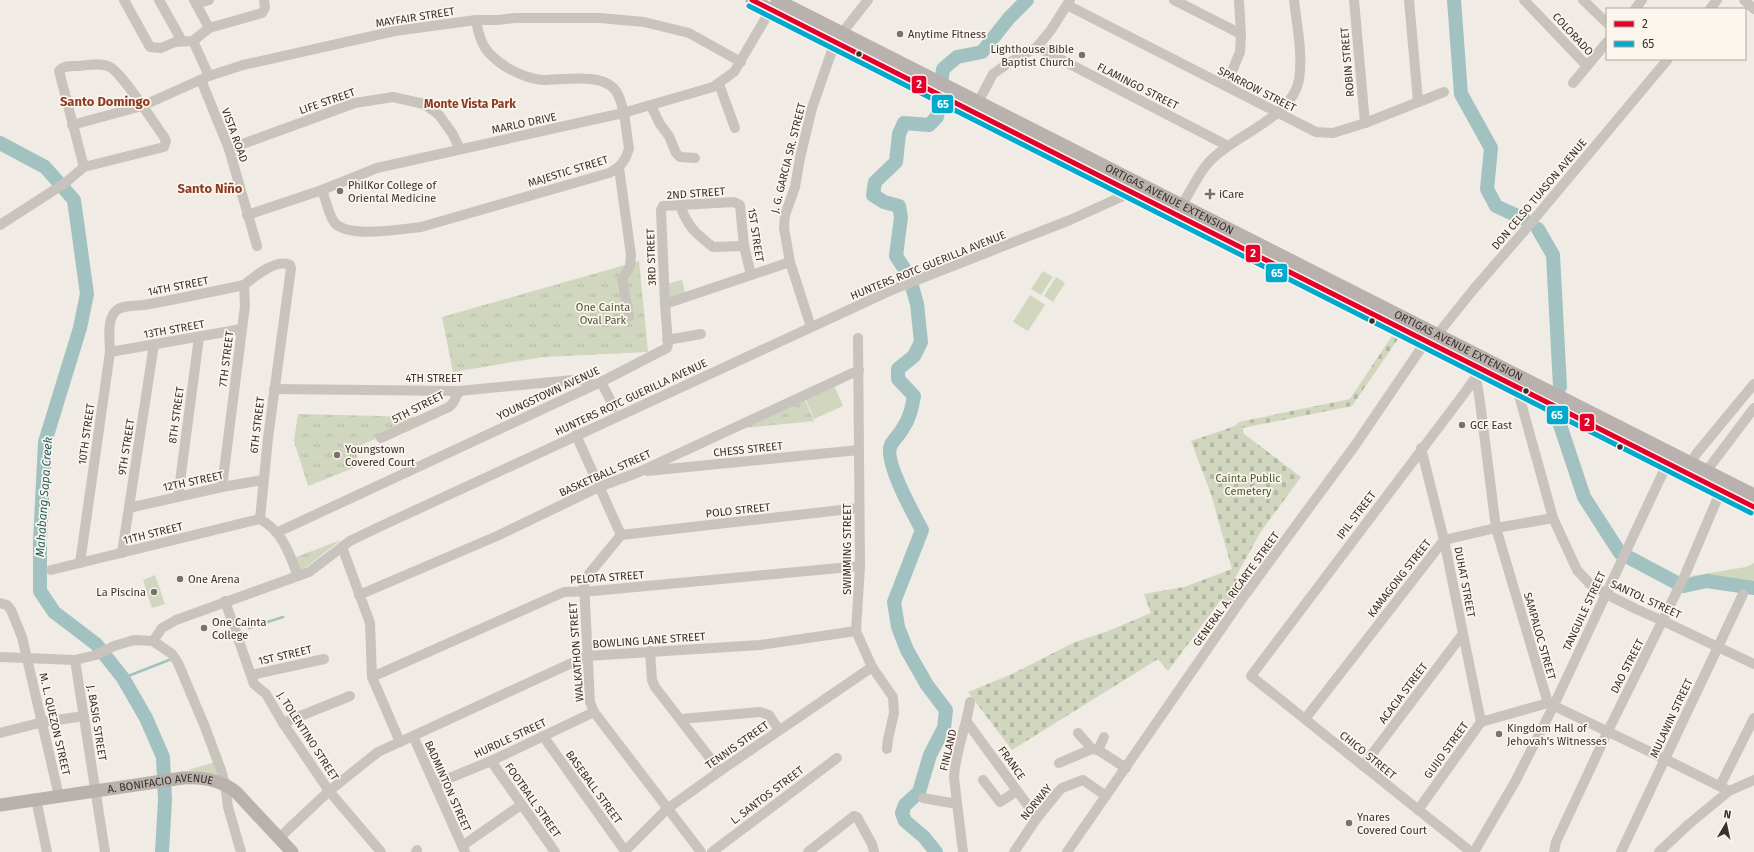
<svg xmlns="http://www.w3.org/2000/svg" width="1754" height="852" viewBox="0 0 1754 852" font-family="'Fira Sans',sans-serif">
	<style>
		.green { fill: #d1d6bf }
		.cemetery { fill: url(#cemetery-stones) }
		.park { fill: url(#park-tufts) }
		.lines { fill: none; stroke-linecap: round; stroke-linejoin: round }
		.stream { stroke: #a1c2c1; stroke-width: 2.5 }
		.river { stroke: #a1c2c1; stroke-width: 14 }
		.minor { stroke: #c9c3be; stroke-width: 10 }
		.major { stroke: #b8b1ad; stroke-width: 13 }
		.bus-1-casing { stroke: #fbf5ee; stroke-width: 8 }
		.bus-2-casing { stroke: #fbf5ee; stroke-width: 8 }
		.bus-1 { stroke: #e4002b; stroke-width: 5 }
		.bus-2 { stroke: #00a9ce; stroke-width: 5 }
		.poi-dot { fill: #7a716c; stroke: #fbf5ee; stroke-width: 1.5 }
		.bus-dot { fill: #3b302b; stroke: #fbf5ee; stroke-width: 1.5 }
		.labels { text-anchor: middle; stroke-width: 3.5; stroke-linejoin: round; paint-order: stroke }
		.street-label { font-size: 11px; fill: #3b302b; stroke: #fbf5ee }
		.poi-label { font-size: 11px; fill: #3b302b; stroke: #fbf5ee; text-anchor: start }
		.park-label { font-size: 11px; fill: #4a5a2e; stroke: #fbf5ee }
		.neighbourhood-label { font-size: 12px; font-weight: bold; fill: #8c3b22; stroke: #fbf5ee }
		.water-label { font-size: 12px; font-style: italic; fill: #1f5a5e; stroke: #fbf5ee }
		.quarter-label { font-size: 13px; font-weight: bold; fill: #8c3b22; stroke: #fbf5ee }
		.line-badge { stroke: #fbf5ee; stroke-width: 1.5 }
		.badge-label { font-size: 11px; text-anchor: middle; font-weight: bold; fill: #fff }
	</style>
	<defs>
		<pattern id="cemetery-stones" width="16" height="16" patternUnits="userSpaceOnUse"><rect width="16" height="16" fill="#d1d6bf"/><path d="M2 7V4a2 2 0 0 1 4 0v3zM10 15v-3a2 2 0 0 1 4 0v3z" fill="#b4b8a4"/></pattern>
		<pattern id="park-tufts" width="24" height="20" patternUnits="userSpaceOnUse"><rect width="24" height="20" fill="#d1d6bf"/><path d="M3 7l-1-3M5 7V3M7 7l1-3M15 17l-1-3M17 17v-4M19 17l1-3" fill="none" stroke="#b4b8a4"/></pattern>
	</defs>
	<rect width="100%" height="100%" fill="#f0ebe5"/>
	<g class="green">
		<polygon points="1043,271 1053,277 1041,295 1031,289"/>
		<polygon points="1056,277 1065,283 1053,302 1044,296"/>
		<polygon points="682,280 685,293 667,298 667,284"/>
		<polygon points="1030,295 1045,305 1028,331 1013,322"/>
		<polygon points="834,385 843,406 814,419 805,398"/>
		<polygon points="1754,563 1754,585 1708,580 1689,583 1691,576 1746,567"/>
		<polygon points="155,575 165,604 152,608 143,580"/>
		<polygon points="215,762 219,775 188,770"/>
	</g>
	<polygon class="cemetery" points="1392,336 1398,339 1352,406 1242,428 1244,434 1301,477 1260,533 1235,578 1248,588 1233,609 1220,601 1168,671 1158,659 1012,750 968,692 1012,674 1075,642 1108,631 1151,613 1144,594 1184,587 1232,569 1211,494 1191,441 1235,426 1239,422 1350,399"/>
	<g class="park">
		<polygon points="639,261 648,352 543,357 453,372 442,317"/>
		<polygon points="804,398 814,421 733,429"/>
		<polygon points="298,414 420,417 425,418 354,448 361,465 308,486 294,441"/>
		<polygon points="341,540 301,571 296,557"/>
	</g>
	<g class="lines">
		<g class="stream">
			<polyline points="249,628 283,617"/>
			<polyline points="123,678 169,660"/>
		</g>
		<g class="river">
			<polyline points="1454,0 1461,94 1491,148 1487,189 1496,206 1524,219"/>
			<polyline points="0,143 45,167 74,200 87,294 80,328 45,442 40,541 40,591 54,612 96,644 123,678 146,718 163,757 165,800 162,852"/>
			<polyline points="1538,229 1553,255 1560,387"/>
			<polyline points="1559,422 1584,497 1620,553"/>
			<polyline points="1628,557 1677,583"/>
			<polyline points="1684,586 1707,581 1754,588"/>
			<path d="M936 852 924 837 905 821 902 813 905 805 919 792 930 755 944 728 946 710 927 685 907 650 898 627 894 602 922 530C914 515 883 459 891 445 894 439 900 434 903 428 910 418 912 407 914 396L898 379V369L914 356 921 342 917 304 909 276 896 256 901 217 899 206 884 202 873 195 875 182 896 162 899 134 904 123 929 125 937 117 943 69 957 57 982 52 1009 18 1027 0"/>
		</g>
		<g class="minor">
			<polyline points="124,0 150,47 161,48 175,42 193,41 209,28 262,13 265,8 264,0"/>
			<polyline points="159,0 182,41"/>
			<polyline points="194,0 209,28"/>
			<polyline points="1174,0 1241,34"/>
			<polyline points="1354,0 1365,123"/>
			<polyline points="1409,0 1418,101"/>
			<polyline points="1524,0 1587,66"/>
			<polyline points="1583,0 1607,23"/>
			<polyline points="1744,0 1754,9"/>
			<polyline points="196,4 209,0"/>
			<polyline points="1067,5 1316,132 1333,133 1365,123 1444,92"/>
			<polyline points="1635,9 1642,0"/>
			<polyline points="1710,9 1717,0"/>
			<polyline points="842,33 868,0"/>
			<polyline points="193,41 209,76"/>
			<polyline points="1037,47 1228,146"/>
			<polyline points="201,80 229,149 257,246"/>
			<polyline points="1573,83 1607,42"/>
			<polyline points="719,84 735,128"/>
			<polyline points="1226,86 1240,52 1241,34 1239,0"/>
			<polyline points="651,106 660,124 669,136 676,153 680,157 695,158"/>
			<polyline points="975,108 993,74 1007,64 1037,47 1051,30 1070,0"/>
			<polyline points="72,125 142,106 209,76 243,65 395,31 476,20 498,20 515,18 600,18 644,22 689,33 741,62"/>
			<polyline points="229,149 355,103 393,97 424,104 439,115 452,133 460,149"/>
			<polyline points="619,168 631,255 630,266 622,279 629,317"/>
			<path d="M322 190C326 200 328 213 334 222 346 239 402 229 421 227L609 173C620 167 626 161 629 148 626 132 625 105 616 91 603 72 563 80 543 80 529 79 518 74 506 67 485 53 480 44 476 20"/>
			<path d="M1182 205C1190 192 1200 171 1210 161 1234 135 1292 118 1299 80 1303 54 1297 26 1294 0"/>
			<path d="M680 206C689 228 695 233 713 247L744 246"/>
			<polyline points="247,215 322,190 377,168 623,113 713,87 734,72 771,9"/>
			<path d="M0 225 65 183 84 167 164 147 166 141 164 137C154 123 122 73 110 67 101 62 88 65 79 66 72 66 64 65 59 71L84 167"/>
			<polyline points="665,304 661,210 663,206 734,202 740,205 744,246 751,275"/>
			<polyline points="811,327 790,262 784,228 785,215 795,187 800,158 812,108 835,42"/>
			<polyline points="858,338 860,566 856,631 872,667 893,697 894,713 888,739 887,749"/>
			<polyline points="667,340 701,334"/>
			<polyline points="110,352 242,329"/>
			<polyline points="1476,377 1480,402 1496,528 1548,703 1665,759 1729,791"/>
			<polyline points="601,382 614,407"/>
			<polyline points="1517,388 1553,518 1577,570 1590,584 1606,594 1636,609 1663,621 1754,664"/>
			<polyline points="274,389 459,391 573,380 583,380 593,385"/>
			<polyline points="576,435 621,535 589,574 584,583 590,702 594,712 701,852"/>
			<polyline points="381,438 449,407 453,403 459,391"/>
			<polyline points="1421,448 1444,540 1481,722"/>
			<polyline points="1687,468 1697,453 1754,384"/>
			<polyline points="647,471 859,450"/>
			<polyline points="1702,477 1754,408"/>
			<path d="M222 487 242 329 245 306 244 285C254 277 276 258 290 265L291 268 268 438 260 519C283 532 289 553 298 576"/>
			<polyline points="178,497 199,337"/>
			<polyline points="129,508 222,487 263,480"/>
			<polyline points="278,532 601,382 663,350 667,348 668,344 665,304 790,262"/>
			<polyline points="621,535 859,508"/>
			<polyline points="342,547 370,623 372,677 400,742"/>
			<polyline points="122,553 154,344"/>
			<path d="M80 563 110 352C110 340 106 318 117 310 123 305 136 306 144 305 177 299 211 292 244 285"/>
			<polyline points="51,570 260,519"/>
			<polyline points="359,595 497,536 599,487 639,472 859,370"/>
			<polyline points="225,601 254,684 266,694 283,723 329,791 381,852"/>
			<polyline points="0,603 7,605 11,610 22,637 59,796"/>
			<polyline points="153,641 162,628 176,620 309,572 350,541 379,527 894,289 1070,220 1132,192"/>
			<polyline points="650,651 652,680 655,687 720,771"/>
			<polyline points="0,657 75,660 96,655 114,646 134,640 153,641 172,654 178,663 205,727 221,770 225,784 228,807 241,852"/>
			<polyline points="75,660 105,852"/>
			<polyline points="251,675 324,659"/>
			<polyline points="372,677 564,592 593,591 860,566"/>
			<polyline points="681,719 760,712 769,715 779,730"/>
			<polyline points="1305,719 1444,540 1496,528 1553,518"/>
			<polyline points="967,722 1037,818"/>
			<polyline points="283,723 350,696"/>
			<polyline points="0,733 43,722 84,716"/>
			<polyline points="1078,733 1092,749 1098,750 1126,768"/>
			<polyline points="413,736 465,852"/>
			<polyline points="543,736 625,851"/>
			<polyline points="1098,750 1104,737"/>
			<polyline points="491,761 555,852"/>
			<polyline points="1059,763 1092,749"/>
			<polyline points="1363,766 1462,635"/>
			<polyline points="983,780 1000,802 1017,791"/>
			<polyline points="435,784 491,761 594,712"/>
			<polyline points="1720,786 1754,718"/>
			<polyline points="923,798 957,804"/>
			<polyline points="36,799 47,852"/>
			<polyline points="1418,810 1481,722 1548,703"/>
			<polyline points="279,838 329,791 378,752 587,656 760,645 856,631"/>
			<polyline points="462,846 521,805"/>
			<polyline points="416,852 417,850"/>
			<polyline points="624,852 667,809 720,771 872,667"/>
			<polyline points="712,852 837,758"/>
			<polyline points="808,852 854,816 857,817 872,844 874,852"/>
			<path d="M963 852 954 778C955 753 966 728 970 702"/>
			<polyline points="1014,852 1037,818 1058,792 1062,788 1083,780 1106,796"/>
			<polyline points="1067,852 1242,599 1356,444 1426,341 1437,335 1473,290 1525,230 1668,59"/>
			<polyline points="1471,852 1251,676 1463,395 1476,377 1479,368"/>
			<polyline points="1474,852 1515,782 1554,705 1667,464"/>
			<polyline points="1554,852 1556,842 1608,731 1685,575 1721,490"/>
			<polyline points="1621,852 1743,594"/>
			<polyline points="1659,852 1689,824 1729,791 1754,780"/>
		</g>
		<g class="major">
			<polyline points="752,0 1754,507"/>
			<path id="s1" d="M777 0 1754 495"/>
			<path id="s2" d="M0 805 183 778C201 777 221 780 236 792L292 852"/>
		</g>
		<defs>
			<polyline id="bus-1" points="752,0 1754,507"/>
			<polyline id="bus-2" points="749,6 1751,513"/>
		</defs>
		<use href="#bus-1" class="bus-1-casing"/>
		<use href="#bus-2" class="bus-2-casing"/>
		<use href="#bus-1" class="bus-1"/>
		<use href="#bus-2" class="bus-2"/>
	</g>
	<g class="poi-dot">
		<circle cx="900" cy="34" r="4"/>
		<circle cx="1082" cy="55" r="4"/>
		<circle cx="340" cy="191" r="4"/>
		<path d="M1208 188h4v4h4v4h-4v4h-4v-4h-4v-4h4z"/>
		<circle cx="1462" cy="425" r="4"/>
		<circle cx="337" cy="455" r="4"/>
		<circle cx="180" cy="579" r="4"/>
		<circle cx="154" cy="592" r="4"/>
		<circle cx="204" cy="628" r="4"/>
		<circle cx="1499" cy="734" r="4"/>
		<circle cx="1349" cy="823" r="4"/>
	</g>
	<g class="bus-dot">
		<circle cx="859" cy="54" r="3.5"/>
		<circle cx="1372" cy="321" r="3.5"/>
		<circle cx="1526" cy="391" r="3.5"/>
		<circle cx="1620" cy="447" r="3.5"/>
	</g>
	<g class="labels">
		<g class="street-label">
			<text transform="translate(415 17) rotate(-9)" y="4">MAYFAIR STREET</text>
			<text transform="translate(1573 34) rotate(47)" y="4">COLORADO</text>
			<text transform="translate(1347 62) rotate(-95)" y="4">ROBIN STREET</text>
			<text transform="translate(1138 86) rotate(27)" y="4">FLAMINGO STREET</text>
			<text transform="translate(1257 89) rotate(27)" y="4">SPARROW STREET</text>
			<text transform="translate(327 101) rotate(-19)" y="4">LIFE STREET</text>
			<text transform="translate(524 123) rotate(-12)" y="4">MARLO DRIVE</text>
			<text transform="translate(235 135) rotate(70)" y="4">VISTA ROAD</text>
			<text transform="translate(788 158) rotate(-76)" y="4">J. G. GARCIA SR. STREET</text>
			<text transform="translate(568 171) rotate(-17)" y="4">MAJESTIC STREET</text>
			<text transform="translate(696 193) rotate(-4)" y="4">2ND STREET</text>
			<text transform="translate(1539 194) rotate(-50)" y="4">DON CELSO TUASON AVENUE</text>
			<text dy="4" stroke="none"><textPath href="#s1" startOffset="440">ORTIGAS AVENUE EXTENSION</textPath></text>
			<text transform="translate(756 235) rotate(81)" y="4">1ST STREET</text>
			<text transform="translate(651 257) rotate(-92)" y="4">3RD STREET</text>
			<text transform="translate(928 265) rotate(-22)" y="4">HUNTERS ROTC GUERILLA AVENUE</text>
			<text transform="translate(178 286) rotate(-11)" y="4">14TH STREET</text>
			<text transform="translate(174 329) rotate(-10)" y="4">13TH STREET</text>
			<text dy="4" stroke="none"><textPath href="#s1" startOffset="764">ORTIGAS AVENUE EXTENSION</textPath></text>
			<text transform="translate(226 359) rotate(-83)" y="4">7TH STREET</text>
			<text x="434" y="382">4TH STREET</text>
			<text transform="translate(548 393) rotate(-25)" y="4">YOUNGSTOWN AVENUE</text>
			<text transform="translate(631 397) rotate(-25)" y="4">HUNTERS ROTC GUERILLA AVENUE</text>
			<text transform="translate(418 407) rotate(-27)" y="4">5TH STREET</text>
			<text transform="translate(176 415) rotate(-82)" y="4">8TH STREET</text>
			<text transform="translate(257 425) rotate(-83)" y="4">6TH STREET</text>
			<text transform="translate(86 434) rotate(-82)" y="4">10TH STREET</text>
			<text transform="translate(126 447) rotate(-81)" y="4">9TH STREET</text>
			<text transform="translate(748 449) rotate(-6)" y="4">CHESS STREET</text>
			<text transform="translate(605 473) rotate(-24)" y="4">BASKETBALL STREET</text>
			<text transform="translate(193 481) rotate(-12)" y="4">12TH STREET</text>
			<text transform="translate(738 510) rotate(-6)" y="4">POLO STREET</text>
			<text transform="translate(1356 515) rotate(-53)" y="4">IPIL STREET</text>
			<text transform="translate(153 533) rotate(-14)" y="4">11TH STREET</text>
			<text transform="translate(847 549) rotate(-90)" y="4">SWIMMING STREET</text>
			<text transform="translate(607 577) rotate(-4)" y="4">PELOTA STREET</text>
			<text transform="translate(1399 578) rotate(-52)" y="4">KAMAGONG STREET</text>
			<text transform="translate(1465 582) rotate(79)" y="4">DUHAT STREET</text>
			<text transform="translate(1236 589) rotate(-54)" y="4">GENERAL A. RICARTE STREET</text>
			<text transform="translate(1646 599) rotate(25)" y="4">SANTOL STREET</text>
			<text transform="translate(1584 611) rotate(-65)" y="4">TANGUILE STREET</text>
			<text transform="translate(1540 636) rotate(74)" y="4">SAMPALOC STREET</text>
			<text transform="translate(649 640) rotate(-4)" y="4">BOWLING LANE STREET</text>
			<text transform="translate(576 652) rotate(-94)" y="4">WALKATHON STREET</text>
			<text transform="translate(285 655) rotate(-13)" y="4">1ST STREET</text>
			<text transform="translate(1627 666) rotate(-63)" y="4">DAO STREET</text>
			<text transform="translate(1403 693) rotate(-53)" y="4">ACACIA STREET</text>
			<text transform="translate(1671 718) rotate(-65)" y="4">MULAWIN STREET</text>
			<text transform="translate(97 723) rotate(81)" y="4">J. BASIG STREET</text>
			<text transform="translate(55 724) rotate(77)" y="4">M. L. QUEZON STREET</text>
			<text transform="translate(308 736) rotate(57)" y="4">J. TOLENTINO STREET</text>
			<text transform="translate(510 738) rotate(-25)" y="4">HURDLE STREET</text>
			<text transform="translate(737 745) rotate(-35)" y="4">TENNIS STREET</text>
			<text transform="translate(948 750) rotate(-77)" y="4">FINLAND</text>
			<text transform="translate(1446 750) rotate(-54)" y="4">GUIJO STREET</text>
			<text transform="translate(1368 755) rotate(39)" y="4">CHICO STREET</text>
			<text transform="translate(1012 763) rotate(55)" y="4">FRANCE</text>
			<text dy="4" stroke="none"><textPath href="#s2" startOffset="162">A. BONIFACIO AVENUE</textPath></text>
			<text transform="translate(448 786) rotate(66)" y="4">BADMINTON STREET</text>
			<text transform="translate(594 787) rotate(54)" y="4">BASEBALL STREET</text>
			<text transform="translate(767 795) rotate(-37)" y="4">L. SANTOS STREET</text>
			<text transform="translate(533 800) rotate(55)" y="4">FOOTBALL STREET</text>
			<text transform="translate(1036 802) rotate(-51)" y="4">NORWAY</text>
		</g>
		<g class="poi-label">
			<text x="908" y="38">Anytime Fitness</text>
			<text x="1074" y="53" text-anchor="end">Lighthouse Bible<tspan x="1074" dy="13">Baptist Church</tspan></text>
			<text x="348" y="189">PhilKor College of<tspan x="348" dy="13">Oriental Medicine</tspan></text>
			<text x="1219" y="198">iCare</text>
			<text x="1470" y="429">GCF East</text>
			<text x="345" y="453">Youngstown<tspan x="345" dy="13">Covered Court</tspan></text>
			<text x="188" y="583">One Arena</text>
			<text x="146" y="596" text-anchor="end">La Piscina</text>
			<text x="212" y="626">One Cainta<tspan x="212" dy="13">College</tspan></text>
			<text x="1507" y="732">Kingdom Hall of<tspan x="1507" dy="13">Jehovah's Witnesses</tspan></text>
			<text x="1357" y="821">Ynares<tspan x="1357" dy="13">Covered Court</tspan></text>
		</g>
		<g class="park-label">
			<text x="603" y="311">One Cainta<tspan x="603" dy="13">Oval Park</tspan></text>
			<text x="1248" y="482">Cainta Public<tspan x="1248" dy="13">Cemetery</tspan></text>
		</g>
		<g class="neighbourhood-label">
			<text x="470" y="108">Monte Vista Park</text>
		</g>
		<g class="water-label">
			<text transform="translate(44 497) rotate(-86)" y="4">Mahabang Sapa Creek</text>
		</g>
		<g class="quarter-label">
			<text x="105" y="106">Santo Domingo</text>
			<text x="210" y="193">Santo Niño</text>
		</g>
	</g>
	<g class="line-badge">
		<rect x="911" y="75" width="16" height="19" rx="4" fill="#e4002b"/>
		<rect x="931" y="94" width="23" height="20" rx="4" fill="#00a9ce"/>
		<rect x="1245" y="244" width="16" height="19" rx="4" fill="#e4002b"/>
		<rect x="1265" y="263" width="23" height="20" rx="4" fill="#00a9ce"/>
		<rect x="1546" y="405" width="23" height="20" rx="4" fill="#00a9ce"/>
		<rect x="1579" y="413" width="16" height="19" rx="4" fill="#e4002b"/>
	</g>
	<g class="badge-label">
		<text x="919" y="88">2</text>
		<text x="943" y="108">65</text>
		<text x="1253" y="257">2</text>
		<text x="1277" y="277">65</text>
		<text x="1557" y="419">65</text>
		<text x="1587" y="426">2</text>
	</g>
	<rect x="1606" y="8" width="140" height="52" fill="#fbf5ee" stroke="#aea6a0"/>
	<rect x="1614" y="21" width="20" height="6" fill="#e4002b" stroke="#aea6a0"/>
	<text x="1642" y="28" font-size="12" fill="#3b302b">2</text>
	<rect x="1614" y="41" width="20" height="6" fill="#00a9ce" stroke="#aea6a0"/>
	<text x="1642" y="48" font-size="12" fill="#3b302b">65</text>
	<g transform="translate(1726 824) rotate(9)" stroke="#fbf5ee" stroke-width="3" paint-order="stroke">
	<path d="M0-3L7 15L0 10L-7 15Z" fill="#3b302b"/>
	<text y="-6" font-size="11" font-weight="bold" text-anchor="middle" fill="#3b302b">N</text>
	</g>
</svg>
